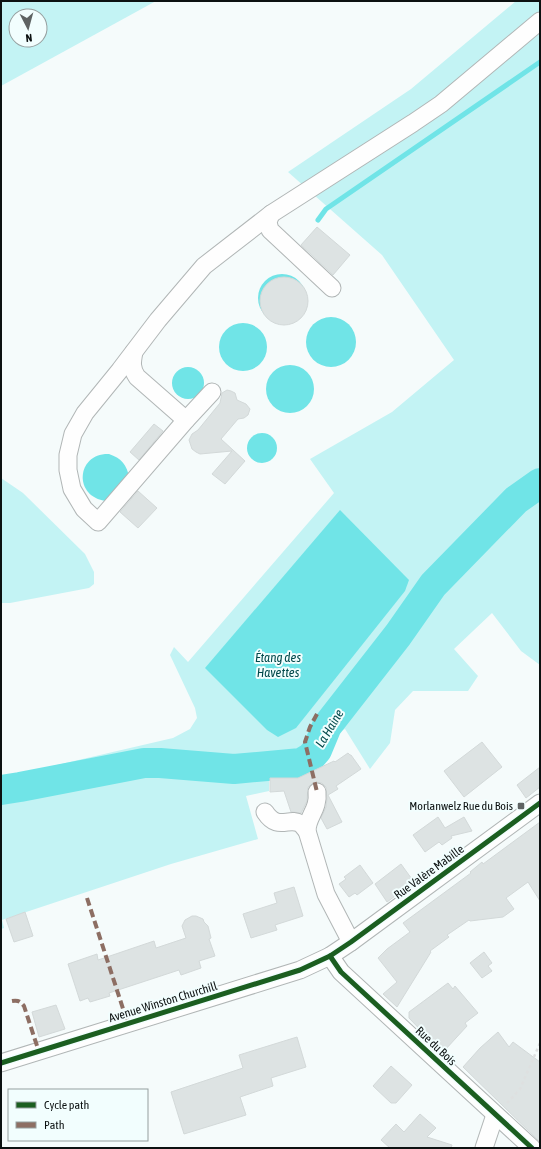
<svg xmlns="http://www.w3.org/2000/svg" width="541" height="1149" viewBox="0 0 541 1149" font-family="'Asap Condensed',sans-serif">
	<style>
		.green { fill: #c3f3f4; fill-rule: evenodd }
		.water { fill: #70e4e7 }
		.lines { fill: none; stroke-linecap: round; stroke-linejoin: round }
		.stream { stroke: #70e4e7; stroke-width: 5 }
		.river { stroke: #70e4e7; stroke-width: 30 }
		.building { fill: #dde3e3; stroke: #d3d9d9 }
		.minor-casing { stroke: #b1b6b6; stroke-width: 19 }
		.path { stroke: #dee0e0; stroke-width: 2.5; stroke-dasharray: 3 3; stroke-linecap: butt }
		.minor { stroke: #fefefe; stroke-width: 17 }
		.quiet { stroke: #8d6e63; stroke-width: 4; stroke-dasharray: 8 4; stroke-linecap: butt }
		.cycleway-casing { stroke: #f2fefe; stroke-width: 8 }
		.cycleway { stroke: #1b5e20; stroke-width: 5 }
		.poi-dot { fill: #5e6363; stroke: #f2fefe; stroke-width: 1.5 }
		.labels { text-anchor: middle; stroke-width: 4; stroke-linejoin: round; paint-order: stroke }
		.poi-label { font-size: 12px; fill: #0c1111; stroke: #f2fefe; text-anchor: end }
		.street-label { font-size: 12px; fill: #0c1111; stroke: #f2fefe }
		.water-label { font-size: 13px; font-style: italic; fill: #00484a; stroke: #f2fefe }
	</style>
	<rect width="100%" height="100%" fill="#f5fbfb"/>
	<g class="green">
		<path d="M1 1H156L1 86ZM16 16H40V40H16Z"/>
		<polygon points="516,1 540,1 540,665 521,651 492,613 454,649 478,676 468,691 413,691 395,710 390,743 370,769 345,729 304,753 269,760 269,791 246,796 258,839 171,864 2,920 4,928 1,929 1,778 173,738 190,729 197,718 195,708 170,655 174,647 188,662 334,493 310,459 392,412 454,360 382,255 288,172 411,89"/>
		<polygon points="1,478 23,493 85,554 94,572 94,584 89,588 10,603 1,603"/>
	</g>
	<g class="water">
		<circle cx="282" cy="298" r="24"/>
		<circle cx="331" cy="342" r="25"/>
		<circle cx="243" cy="347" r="24"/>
		<circle cx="290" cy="389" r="24"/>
		<circle cx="188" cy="383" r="16"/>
		<circle cx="262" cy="448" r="15"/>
		<path d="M109 454C121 458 127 465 129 477L106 501C73 497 76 453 109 454Z"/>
		<polygon points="340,510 409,580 405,591 296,728 278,737 267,730 205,668"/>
	</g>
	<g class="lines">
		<polyline class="stream" points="318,220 326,209 540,62"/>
		<polyline class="river" points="1,790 20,787 144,763 160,763 234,769 301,763 311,757 317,750 327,726 398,635 433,585 516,500 540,483"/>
	</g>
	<g class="building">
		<polygon points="317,227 350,255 333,275 301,245"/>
		<circle cx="284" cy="301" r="24"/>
		<polygon points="227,390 231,391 235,393 237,400 246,404 250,409 248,415 244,418 238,419 221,439 245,461 225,484 212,474 232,451 200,454 196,452 192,449 189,440 192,434 198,430 220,403 222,393"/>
		<polygon points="154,424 163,431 139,460 130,452"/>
		<polygon points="138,491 157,508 138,528 120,512"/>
		<polygon points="482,742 502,767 464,797 444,771"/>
		<polygon points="348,753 350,755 351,755 361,769 336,786 338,789 328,795 342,822 327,829 321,818 326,807 327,798 326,787 322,783 316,782 312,784 308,787 307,801 301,813 291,812 284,791 270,792 270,778 298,778 334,761 335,762"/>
		<polygon points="540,767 540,787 526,798 517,785"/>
		<polygon points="438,817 445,828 464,817 472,831 451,836 452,838 442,845 439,842 425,852 413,835"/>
		<polygon points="540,822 540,901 528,882 506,898 514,909 503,917 470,921 469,920 447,935 449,937 430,951 431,952 397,1007 383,994 397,982 378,958 387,949 410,932 403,923 471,873 470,872 482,862 483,864"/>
		<polygon points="401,864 414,882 387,902 375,884"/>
		<polygon points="360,865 373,883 357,895 355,893 349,897 339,884 346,879 344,877"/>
		<polygon points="294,887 303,916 275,925 277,930 251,938 243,914 277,903 274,893"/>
		<polygon points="25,912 33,936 14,942 6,919"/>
		<polygon points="192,916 196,916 203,919 204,922 208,926 211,938 209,939 215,956 199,961 201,968 181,975 179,970 109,993 110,996 90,1002 88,998 80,1001 68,964 97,954 98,960 154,941 156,948 186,938 182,926 185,920"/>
		<polygon points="484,952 492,963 488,966 492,971 482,978 470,963"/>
		<polygon points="448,983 453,989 455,986 478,1013 465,1023 467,1026 445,1050 435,1041 433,1043 409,1018 409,1012"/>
		<polygon points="56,1005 65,1029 39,1037 32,1012"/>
		<polygon points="498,1032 509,1047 513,1042 540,1062 540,1142 463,1067 480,1048"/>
		<polygon points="297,1037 306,1067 271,1078 273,1086 240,1097 246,1115 184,1134 171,1092 243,1068 239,1055"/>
		<polygon points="391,1066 412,1085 396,1103 391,1103 373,1086"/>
		<polygon points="420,1114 436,1128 427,1137 452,1145 451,1148 390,1148 381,1140 396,1124 404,1132"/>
	</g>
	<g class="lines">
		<defs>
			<g id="minor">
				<polyline points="271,214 268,222 270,230 332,288"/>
				<path d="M134 352C132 362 131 368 137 377L186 420"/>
				<polyline points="212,392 186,420 98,522 84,509 72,489 68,470 68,455 73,434 85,413 120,370 158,320 204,266 271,214 413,123 441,104 540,21"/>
				<path d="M317 792C319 810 307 816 307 831L326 894 351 942"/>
				<path d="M265 812C278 832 289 816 301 824 303 826 305 829 307 831"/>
				<polyline points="330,956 341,972 532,1148"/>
				<polyline points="1,1063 300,970 330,956 351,942 540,803"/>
				<polyline points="484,1148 495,1115"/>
			</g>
		</defs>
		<use href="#minor" class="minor-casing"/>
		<polyline class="path" points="507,1103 520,1089 540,1043"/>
		<use href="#minor" class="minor"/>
		<g class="quiet">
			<polyline points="317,714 310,727 305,742 317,792"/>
			<polyline points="87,898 128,1024"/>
			<path d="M12 1001C18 1000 20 1001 24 1006L39 1052"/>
		</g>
		<defs>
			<g id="cycleway">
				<polyline points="330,956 341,972 532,1148"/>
				<polyline points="1,1063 300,970 330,956 351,942 540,803"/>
			</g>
		</defs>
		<use href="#cycleway" class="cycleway-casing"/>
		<use href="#cycleway" class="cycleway"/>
	</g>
	<rect class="poi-dot" x="517" y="802" width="8" height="8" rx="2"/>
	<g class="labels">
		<g class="poi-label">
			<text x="513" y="810">Morlanwelz Rue du Bois</text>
		</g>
		<g class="street-label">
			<text transform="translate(429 872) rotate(-36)" y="4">Rue Valère Mabille</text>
			<text transform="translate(163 1002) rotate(-17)" y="4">Avenue Winston Churchill</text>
			<text transform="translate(436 1046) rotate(43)" y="4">Rue du Bois</text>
		</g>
		<g class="water-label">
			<text x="278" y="662">Étang des<tspan x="278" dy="15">Havettes</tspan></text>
			<text transform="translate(329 728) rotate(-59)" y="5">La Haine</text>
		</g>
	</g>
	<rect width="541" height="1149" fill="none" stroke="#0c1111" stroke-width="4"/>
	<rect x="8" y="1089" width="140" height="52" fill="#f2fefe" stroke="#969f9f"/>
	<rect x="16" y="1102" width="20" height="6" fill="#1b5e20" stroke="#969f9f"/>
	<text x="44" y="1109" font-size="12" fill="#0c1111">Cycle path</text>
	<rect x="16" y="1122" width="20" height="6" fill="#8d6e63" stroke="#969f9f"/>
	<text x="44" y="1129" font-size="12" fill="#0c1111">Path</text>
	<g transform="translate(28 28) rotate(174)"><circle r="19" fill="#f2fefe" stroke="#969f9f"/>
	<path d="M0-3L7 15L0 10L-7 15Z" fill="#5e6363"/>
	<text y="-6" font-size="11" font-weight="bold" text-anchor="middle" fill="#0c1111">N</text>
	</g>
</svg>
